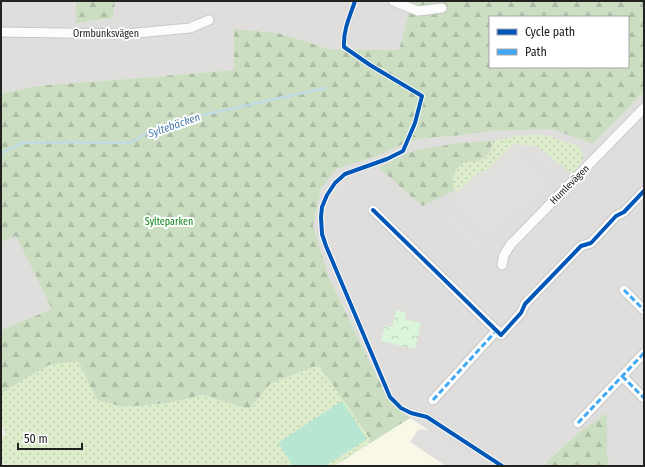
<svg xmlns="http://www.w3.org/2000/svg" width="645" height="467" viewBox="0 0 645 467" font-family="'Fira Sans Condensed',sans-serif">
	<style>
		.residential { fill: #dfdedc }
		.education { fill: #f8f7e8 }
		.grass { fill: url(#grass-dots) }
		.forest { fill: url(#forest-firs); fill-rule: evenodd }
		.park { fill: url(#park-crowns) }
		.pitch { fill: #b7e6d2 }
		.parking { fill: #e0dfde }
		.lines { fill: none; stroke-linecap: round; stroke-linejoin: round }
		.stream { stroke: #bfdbe3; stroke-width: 2.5 }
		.street-casing { stroke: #c9c8c7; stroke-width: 11 }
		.street { stroke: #fdfcfc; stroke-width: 9 }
		.quiet { stroke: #3fa9f5; stroke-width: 3; stroke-dasharray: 6 3; stroke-linecap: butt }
		.cycleway-casing { stroke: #fff; stroke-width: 6 }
		.cycleway { stroke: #0057b8; stroke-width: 4 }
		.labels { text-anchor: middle; stroke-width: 4; stroke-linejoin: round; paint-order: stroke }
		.street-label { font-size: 10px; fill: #222; stroke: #fff }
		.park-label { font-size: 10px; fill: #0c8416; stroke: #fff }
		.water-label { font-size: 11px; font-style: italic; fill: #4a7aab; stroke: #fff }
	</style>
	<defs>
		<pattern id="grass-dots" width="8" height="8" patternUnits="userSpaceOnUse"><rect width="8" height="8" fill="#ddeccb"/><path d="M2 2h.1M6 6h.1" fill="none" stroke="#bdcaae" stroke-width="1.8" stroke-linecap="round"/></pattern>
		<pattern id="forest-firs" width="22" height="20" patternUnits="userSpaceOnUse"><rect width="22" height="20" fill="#cbdec1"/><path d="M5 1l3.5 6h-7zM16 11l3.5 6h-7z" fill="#aebea6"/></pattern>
		<pattern id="park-crowns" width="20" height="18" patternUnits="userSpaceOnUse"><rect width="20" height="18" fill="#daf5da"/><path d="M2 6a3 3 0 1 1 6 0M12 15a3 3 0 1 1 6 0" fill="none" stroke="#bbd2bb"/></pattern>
	</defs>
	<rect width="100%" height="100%" fill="#f0eeeb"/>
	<g class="residential">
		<polygon points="1,1 76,1 76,23 113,18 115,1 412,1 399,50 329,49 278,33 234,29 234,70 126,79 36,86 1,94"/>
		<polygon points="644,92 644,466 609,466 607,455 607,413 582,430 547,461 546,466 482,466 410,418 388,399 329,278 313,225 321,189 336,169 377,156 401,145 419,139 462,135 491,131 552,129 593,144"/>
		<polygon points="16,235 52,309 1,330 1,242"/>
	</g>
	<polygon class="education" points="410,418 482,466 335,466 372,442"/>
	<g class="grass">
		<path d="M529 135H545L578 146 584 155 578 169 572 174 537 146 514 144 487 170 478 173 458 192C446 183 454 166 466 162 470 160 475 163 479 161 487 157 490 153 493 145L492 141 517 136Z"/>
		<polygon points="78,361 97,400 124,407 168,403 203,395 249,409 270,384 320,365 372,442 335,466 4,466 1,459 1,436 6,435 1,422 1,393 49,365"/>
	</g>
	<g class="forest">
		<polygon points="76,1 115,1 113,18 76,23"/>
		<path d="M412 1H644V92L593 144 552 129 491 131 462 135 419 139 401 145 377 156 336 169 321 189 313 225 329 278 388 399 410 418 372 442 319 365 270 384 249 409 203 395 168 403 124 407 97 400 78 361 49 365 1 393V330L52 309 16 236 1 242V94L36 86 126 79 234 70V29L278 33 329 49 399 50ZM490 17H628V67H490Z"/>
		<path d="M491 141C493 150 488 155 481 159 479 161 478 162 476 162 473 162 469 161 466 162 453 167 450 179 455 190L422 206 379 168 403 155 417 150 459 143Z"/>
		<polygon points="607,413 607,455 609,466 546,466 547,461 582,430"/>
	</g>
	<polygon class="park" points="396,310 406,312 405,319 421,323 415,349 381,341 385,325 392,327"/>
	<polygon class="pitch" points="342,401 367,439 325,466 293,466 278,443"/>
	<g class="parking">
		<polygon points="514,147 551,183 525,211 520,206 489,238 452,202 478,174 483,178"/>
		<polygon points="535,148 556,168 552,172 531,153"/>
		<polygon points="449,214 482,243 478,248 445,218"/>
		<polygon points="421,429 431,431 482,463 480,466 446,466 410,442 418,430"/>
	</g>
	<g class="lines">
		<polyline class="stream" points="1,153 22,143 67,142 129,143 153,130 184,119 325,88"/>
		<defs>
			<g id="street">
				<polyline points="393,1 418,11 442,8"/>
				<polyline points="1,32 126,34 190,28 209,20"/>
				<polyline points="373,210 501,335 521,313 525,304 581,246 591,243 616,216 624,212 644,191"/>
				<polyline points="502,265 504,255 511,244 644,108"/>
				<polyline points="624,290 644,310"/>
				<polyline points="622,376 644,398"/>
				<polyline points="433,400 497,330"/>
				<polyline points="578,423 644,353"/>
			</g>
		</defs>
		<use href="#street" class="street-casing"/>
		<use href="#street" class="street"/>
		<g class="quiet">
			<polyline points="624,290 644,310"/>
			<polyline points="622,376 644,398"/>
			<polyline points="433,400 497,330"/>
			<polyline points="578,423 644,353"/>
		</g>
		<defs>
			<g id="cycleway">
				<path d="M355 1C350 16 343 30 344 47L370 65 422 96 415 123 403 151 387 159 345 174 335 183 327 195 322 207 321 217 322 234 326 246 390 397 401 408 411 413 427 417 502 466"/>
				<polyline points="373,210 501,335 521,313 525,304 581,246 591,243 616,216 624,212 644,191"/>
			</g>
		</defs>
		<use href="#cycleway" class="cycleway-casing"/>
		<use href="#cycleway" class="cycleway"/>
	</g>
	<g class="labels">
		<g class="street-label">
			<text x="106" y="37">Ormbunksvägen</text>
			<text transform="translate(569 184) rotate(-45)" y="4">Humlevägen</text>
		</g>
		<g class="park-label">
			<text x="169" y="225">Sylteparken</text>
		</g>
		<g class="water-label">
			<text transform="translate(174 125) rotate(-19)" y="4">Syltebäcken</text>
		</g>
	</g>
	<rect width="645" height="467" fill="none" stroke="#222222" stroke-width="4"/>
	<rect x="489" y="16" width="140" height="52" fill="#ffffff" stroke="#a7a7a7"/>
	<rect x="497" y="29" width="20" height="6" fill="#0057b8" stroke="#a7a7a7"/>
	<text x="525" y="36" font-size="12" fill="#222222">Cycle path</text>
	<rect x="497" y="49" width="20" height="6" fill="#3fa9f5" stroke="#a7a7a7"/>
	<text x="525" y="56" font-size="12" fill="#222222">Path</text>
	<path d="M18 443v6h64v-6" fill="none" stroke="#222222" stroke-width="2"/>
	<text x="24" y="443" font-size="12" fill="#222222" stroke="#ffffff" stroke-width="3" paint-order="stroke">50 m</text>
</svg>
